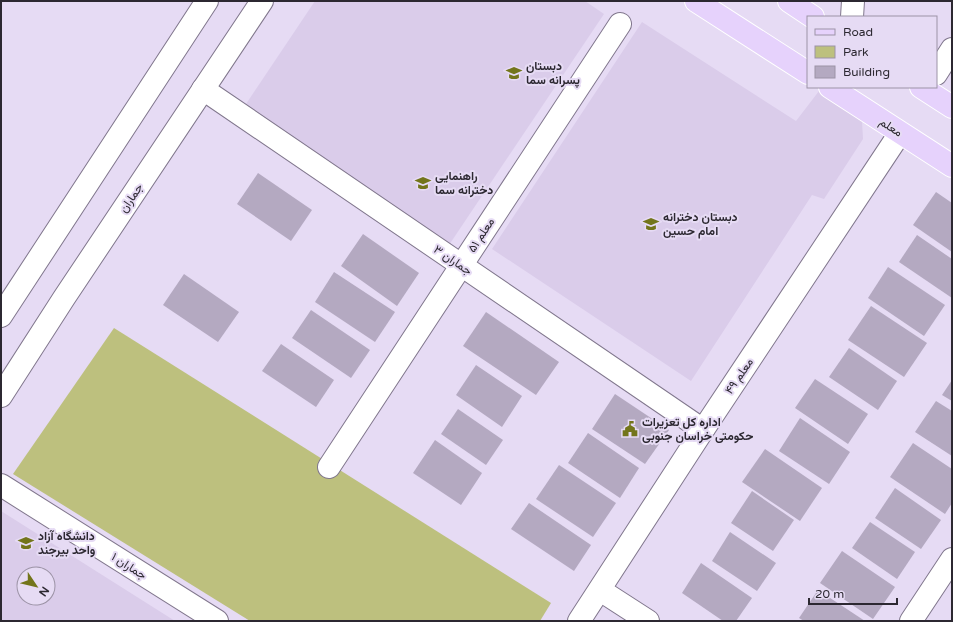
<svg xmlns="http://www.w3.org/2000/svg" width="953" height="622" viewBox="0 0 953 622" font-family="'Varela Round',Vazirmatn,sans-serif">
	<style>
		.built { fill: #daccea; fill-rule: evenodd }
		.green { fill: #bdc07e }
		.building { fill: #b4a9c1 }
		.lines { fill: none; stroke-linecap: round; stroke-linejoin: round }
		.minor-casing { stroke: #81778d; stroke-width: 24 }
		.major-casing { stroke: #fff; stroke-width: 24 }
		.minor { stroke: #fff; stroke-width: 22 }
		.major { stroke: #e6d2fc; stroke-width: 22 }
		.labels { text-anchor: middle; stroke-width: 4; stroke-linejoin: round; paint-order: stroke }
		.poi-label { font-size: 12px; font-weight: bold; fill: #2c2831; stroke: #e6dbf4; text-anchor: start }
		.street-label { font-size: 12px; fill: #2c2831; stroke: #e6dbf4 }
	</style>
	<rect width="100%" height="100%" fill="#e6dbf4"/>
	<g class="built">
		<polygon points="315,1 585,1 604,14 449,245 244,107"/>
		<polygon points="642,22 796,121 819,91 862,121 863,139 824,199 812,195 691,381 492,249"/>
		<path d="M1 511 175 621H1ZM24 574H48V598H24Z"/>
	</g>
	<polygon class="green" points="114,328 551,603 540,621 250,621 13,474"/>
	<g class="building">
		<polygon points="258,173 312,210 291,241 237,204"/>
		<polygon points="936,192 952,203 952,252 913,225"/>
		<polygon points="363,234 419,273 397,306 341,266"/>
		<polygon points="917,235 952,259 952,298 899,262"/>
		<polygon points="888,267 945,305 924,336 868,298"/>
		<polygon points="334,272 395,312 375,342 315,302"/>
		<polygon points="184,274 239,312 218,342 163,305"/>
		<polygon points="871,306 927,343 904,377 848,340"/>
		<polygon points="311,310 370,350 351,378 292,338"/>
		<polygon points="486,312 559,362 536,395 463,346"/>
		<polygon points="281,344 334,380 316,407 262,371"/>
		<polygon points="849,348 897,381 878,410 829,377"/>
		<polygon points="476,365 522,396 502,427 456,395"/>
		<polygon points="815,379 868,414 848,444 795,408"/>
		<polygon points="952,380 952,401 942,395"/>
		<polygon points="615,394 669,430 645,464 592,429"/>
		<polygon points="936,401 952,411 952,456 915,432"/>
		<polygon points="458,409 503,440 486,465 441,434"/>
		<polygon points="800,418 850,452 829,484 779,451"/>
		<polygon points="588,433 639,468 620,498 568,463"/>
		<polygon points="435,440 482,473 461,505 413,473"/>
		<polygon points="913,443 952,469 952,503 945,514 890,477"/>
		<polygon points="765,449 822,488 800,521 742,482"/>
		<polygon points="559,465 616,503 593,537 536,499"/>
		<polygon points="895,488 941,520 921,549 875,518"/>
		<polygon points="752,491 794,520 773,551 731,523"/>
		<polygon points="529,503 591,545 574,571 511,529"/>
		<polygon points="870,522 915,552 897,579 852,548"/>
		<polygon points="730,532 776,563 757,591 712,561"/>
		<polygon points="842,551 895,587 873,619 820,583"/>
		<polygon points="701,563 752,598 736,621 723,621 682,593"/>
		<polygon points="818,590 865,621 804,621 799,618"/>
	</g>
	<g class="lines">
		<defs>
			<g id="minor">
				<polyline points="852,17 853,1"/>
				<polyline points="936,74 952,49"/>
				<polyline points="203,89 703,430"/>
				<polyline points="1,316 207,1"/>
				<polyline points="1,396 64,298 262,1"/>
				<polyline points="329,467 620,24"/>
				<polyline points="1,485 217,621"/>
				<polyline points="600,590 648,621"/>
				<polyline points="579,621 703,430 900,133"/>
				<polyline points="911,621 952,559"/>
			</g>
			<g id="major">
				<polyline points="696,1 808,73"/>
				<polyline points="789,1 813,17"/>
				<polyline points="830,87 952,166"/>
				<polyline points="921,87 952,107"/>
			</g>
		</defs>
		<use href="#minor" class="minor-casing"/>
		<use href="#major" class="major-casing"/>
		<use href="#minor" class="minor"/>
		<use href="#major" class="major"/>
	</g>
	<defs>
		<symbol id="school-bare" viewBox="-9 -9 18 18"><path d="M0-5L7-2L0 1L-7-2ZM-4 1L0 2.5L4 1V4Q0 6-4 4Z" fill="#73751b" stroke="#e6dbf4" stroke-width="2.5" paint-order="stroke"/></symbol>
		<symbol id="civic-bare" viewBox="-9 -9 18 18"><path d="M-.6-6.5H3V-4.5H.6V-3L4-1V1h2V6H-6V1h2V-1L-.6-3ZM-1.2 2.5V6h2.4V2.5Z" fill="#73751b" stroke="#e6dbf4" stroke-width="2.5" paint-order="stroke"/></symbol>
		<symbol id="university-bare" viewBox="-9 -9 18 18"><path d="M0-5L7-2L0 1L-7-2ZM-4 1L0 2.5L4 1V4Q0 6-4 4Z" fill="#73751b" stroke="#e6dbf4" stroke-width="2.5" paint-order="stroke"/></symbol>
	</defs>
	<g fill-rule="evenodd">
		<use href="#school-bare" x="503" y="62" width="22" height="22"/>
		<use href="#school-bare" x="412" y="172" width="22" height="22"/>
		<use href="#school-bare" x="640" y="213" width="22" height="22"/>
		<use href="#civic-bare" x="619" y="418" width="22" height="22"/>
		<use href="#university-bare" x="15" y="532" width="22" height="22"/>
	</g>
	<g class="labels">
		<g class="poi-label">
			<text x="526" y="70">دبستان<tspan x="526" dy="14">پسرانه سما</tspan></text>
			<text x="435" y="180">راهنمایی<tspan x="435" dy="14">دخترانه سما</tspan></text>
			<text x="663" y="221">دبستان دخترانه<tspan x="663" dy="14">امام حسین</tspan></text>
			<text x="642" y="426">اداره کل تعزیرات<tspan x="642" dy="14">حکومتی خراسان جنوبی</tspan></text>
			<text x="38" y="540">دانشگاه آزاد<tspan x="38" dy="14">واحد بیرجند</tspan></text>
		</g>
		<g class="street-label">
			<text transform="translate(891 127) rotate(33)" y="4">معلم</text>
			<text transform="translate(131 198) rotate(-56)" y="4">جماران</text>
			<text transform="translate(481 235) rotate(-57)" y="4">معلم ۵۱</text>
			<text transform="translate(453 260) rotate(34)" y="4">جماران ۳</text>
			<text transform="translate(739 376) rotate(-56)" y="4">معلم ۴۹</text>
			<text transform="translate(129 566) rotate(32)" y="4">جماران ۱</text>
		</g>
	</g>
	<rect width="953" height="622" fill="none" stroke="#2c2831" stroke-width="4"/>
	<rect x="807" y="16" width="130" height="72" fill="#e6dbf4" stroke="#9c93a6"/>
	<rect x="815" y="29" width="20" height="6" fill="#e6d2fc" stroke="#9c93a6"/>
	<text x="843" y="36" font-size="12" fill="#2c2831">Road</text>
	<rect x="815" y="46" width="20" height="12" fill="#bdc07e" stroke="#9c93a6"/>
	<text x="843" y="56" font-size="12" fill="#2c2831">Park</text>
	<rect x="815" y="66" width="20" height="12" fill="#b4a9c1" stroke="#9c93a6"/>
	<text x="843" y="76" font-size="12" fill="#2c2831">Building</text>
	<g transform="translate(36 586) rotate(125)"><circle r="19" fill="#e6dbf4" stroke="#9c93a6"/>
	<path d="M0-3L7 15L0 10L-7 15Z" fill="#73751b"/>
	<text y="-6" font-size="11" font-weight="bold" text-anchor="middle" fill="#2c2831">N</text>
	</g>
	<path d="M809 598v6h88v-6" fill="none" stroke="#2c2831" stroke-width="2"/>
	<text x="815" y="598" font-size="12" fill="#2c2831" stroke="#e6dbf4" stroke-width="3" paint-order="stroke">20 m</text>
</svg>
